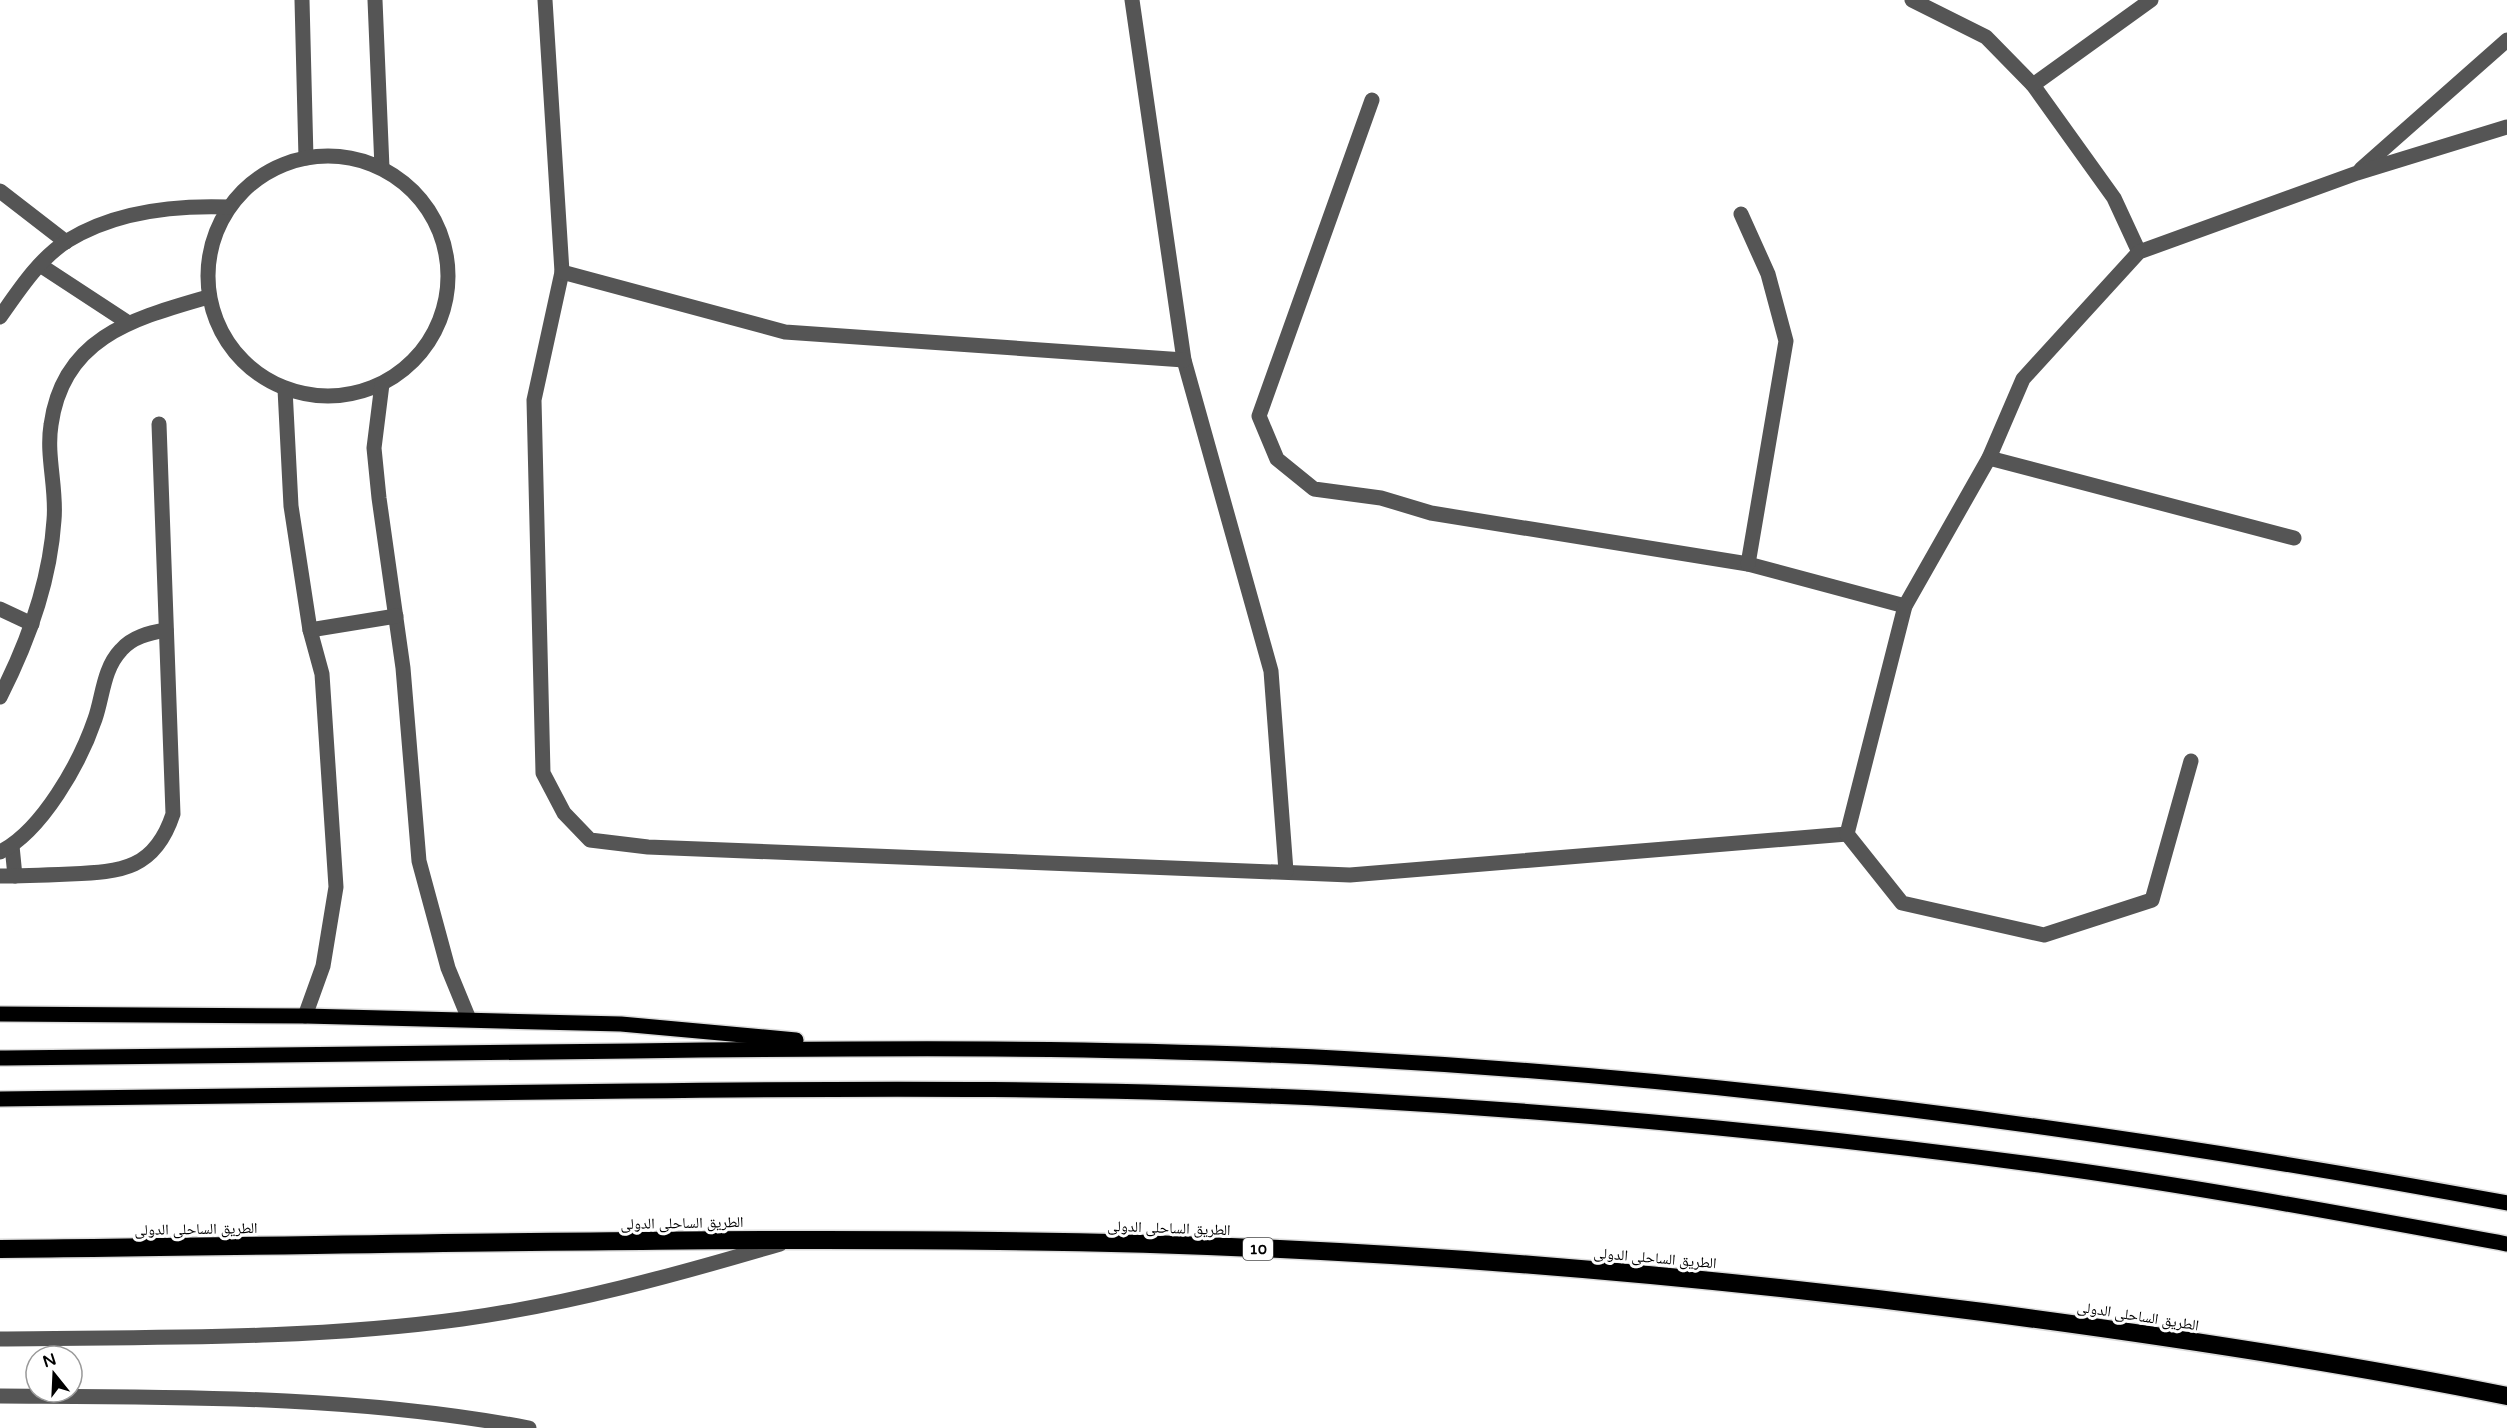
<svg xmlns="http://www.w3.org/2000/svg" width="2507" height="1428" viewBox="0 0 2507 1428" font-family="'Varela Round','Noto Naskh Arabic',sans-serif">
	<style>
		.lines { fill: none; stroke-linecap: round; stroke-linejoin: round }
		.major-casing { stroke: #dbdbdb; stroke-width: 18 }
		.highway-casing { stroke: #dbdbdb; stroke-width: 21 }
		.minor { stroke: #555; stroke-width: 15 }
		.major { stroke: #000; stroke-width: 15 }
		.highway { stroke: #000; stroke-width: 18 }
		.labels { text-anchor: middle; stroke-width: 6; stroke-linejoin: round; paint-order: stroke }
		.shield { fill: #fff; stroke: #4c4c4c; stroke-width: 1.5 }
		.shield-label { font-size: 14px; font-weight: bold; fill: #000 }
		.street-label { font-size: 15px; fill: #000; stroke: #fff }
	</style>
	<rect width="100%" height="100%" fill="#fff"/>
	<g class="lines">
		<defs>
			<g id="major">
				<polyline points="0,1014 305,1016 621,1024 796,1040"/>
				<path d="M0 1058C211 1056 422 1053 632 1051 873 1048 1113 1046 1353 1059 1741 1080 2125 1132 2507 1203"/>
				<path d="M0 1099C211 1096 422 1094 632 1091 873 1088 1113 1087 1353 1100 1585 1113 1816 1135 2046 1166 2200 1187 2354 1216 2507 1244"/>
			</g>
			<path id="highway" d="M0 1249C333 1246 666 1237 999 1241 1328 1244 1657 1270 1983 1312 2158 1335 2334 1361 2507 1396"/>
		</defs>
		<use href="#major" class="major-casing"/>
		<use href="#highway" class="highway-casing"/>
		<g class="minor">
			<polyline points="302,0 306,158"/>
			<polyline points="375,0 382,168"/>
			<polyline points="545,0 562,272 534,400 543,773 564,813 590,840 648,847 1350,875 1847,834"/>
			<polyline points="1132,0 1184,360 1271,671 1286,871"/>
			<polyline points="1912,0 1986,37 2033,85 2114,198 2139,252"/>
			<polyline points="2033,85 2151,0"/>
			<polyline points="1372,100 1259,416 1277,459 1314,489 1381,498 1431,513 1748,564 1905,606"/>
			<circle cx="328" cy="276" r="120"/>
			<polyline points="2361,169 2507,40"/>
			<polyline points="0,191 66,242"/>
			<polyline points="1741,214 1768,274 1786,341 1748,564"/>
			<polyline points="40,265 127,322"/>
			<polyline points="562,272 785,332 1184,360"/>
			<path d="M0 317C19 290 39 259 67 241 115 211 174 205 229 207"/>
			<polyline points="382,384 374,448 379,498 403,668 419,861 448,968 469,1019"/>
			<polyline points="285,389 291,506 310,630 322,674 336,887 323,966 305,1016"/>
			<polyline points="1989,458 2294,538"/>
			<polyline points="0,609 32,624"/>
			<polyline points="310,630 396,616"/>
			<path d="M0 697C28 642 50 582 54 520 57 489 46 456 51 425 63 336 136 318 208 297"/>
			<polyline points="2191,761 2152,900 2044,935 1902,903 1847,834 1905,606 1989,458 2023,379 2139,252 2357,173 2507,127"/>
			<polyline points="12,846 15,876"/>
			<path d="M0 852C42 831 80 763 95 719 103 696 103 669 121 650 132 637 149 633 166 630"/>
			<path d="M0 876C23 876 47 875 70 874 122 872 155 869 173 814L159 424"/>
			<path d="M0 1339C154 1337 309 1340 462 1319 570 1304 675 1275 780 1244"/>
			<path d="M0 1396C178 1397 354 1395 529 1428"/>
		</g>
		<use href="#major" class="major"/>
		<use href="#highway" class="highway"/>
	</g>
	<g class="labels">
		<rect class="shield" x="1243" y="1238" width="30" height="22" rx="4.5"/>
		<g class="shield-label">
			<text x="1258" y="1254">10</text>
		</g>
		<g class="street-label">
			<text transform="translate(682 1223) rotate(-1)" y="5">الطريق الساحلى الدولى</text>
			<text transform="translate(1169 1228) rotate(2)" y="5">الطريق الساحلى الدولى</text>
			<text transform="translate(196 1229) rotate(-1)" y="5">الطريق الساحلى الدولى</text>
			<text transform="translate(1655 1258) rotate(5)" y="5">الطريق الساحلى الدولى</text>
			<text transform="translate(2138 1316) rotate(9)" y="5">الطريق الساحلى الدولى</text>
		</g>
	</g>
	<g transform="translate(54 1374) rotate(342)"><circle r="28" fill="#ffffff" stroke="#999999" stroke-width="1.5"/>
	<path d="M0-4.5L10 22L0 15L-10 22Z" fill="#000000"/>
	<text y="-9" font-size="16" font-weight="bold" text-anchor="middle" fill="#000000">N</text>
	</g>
</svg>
